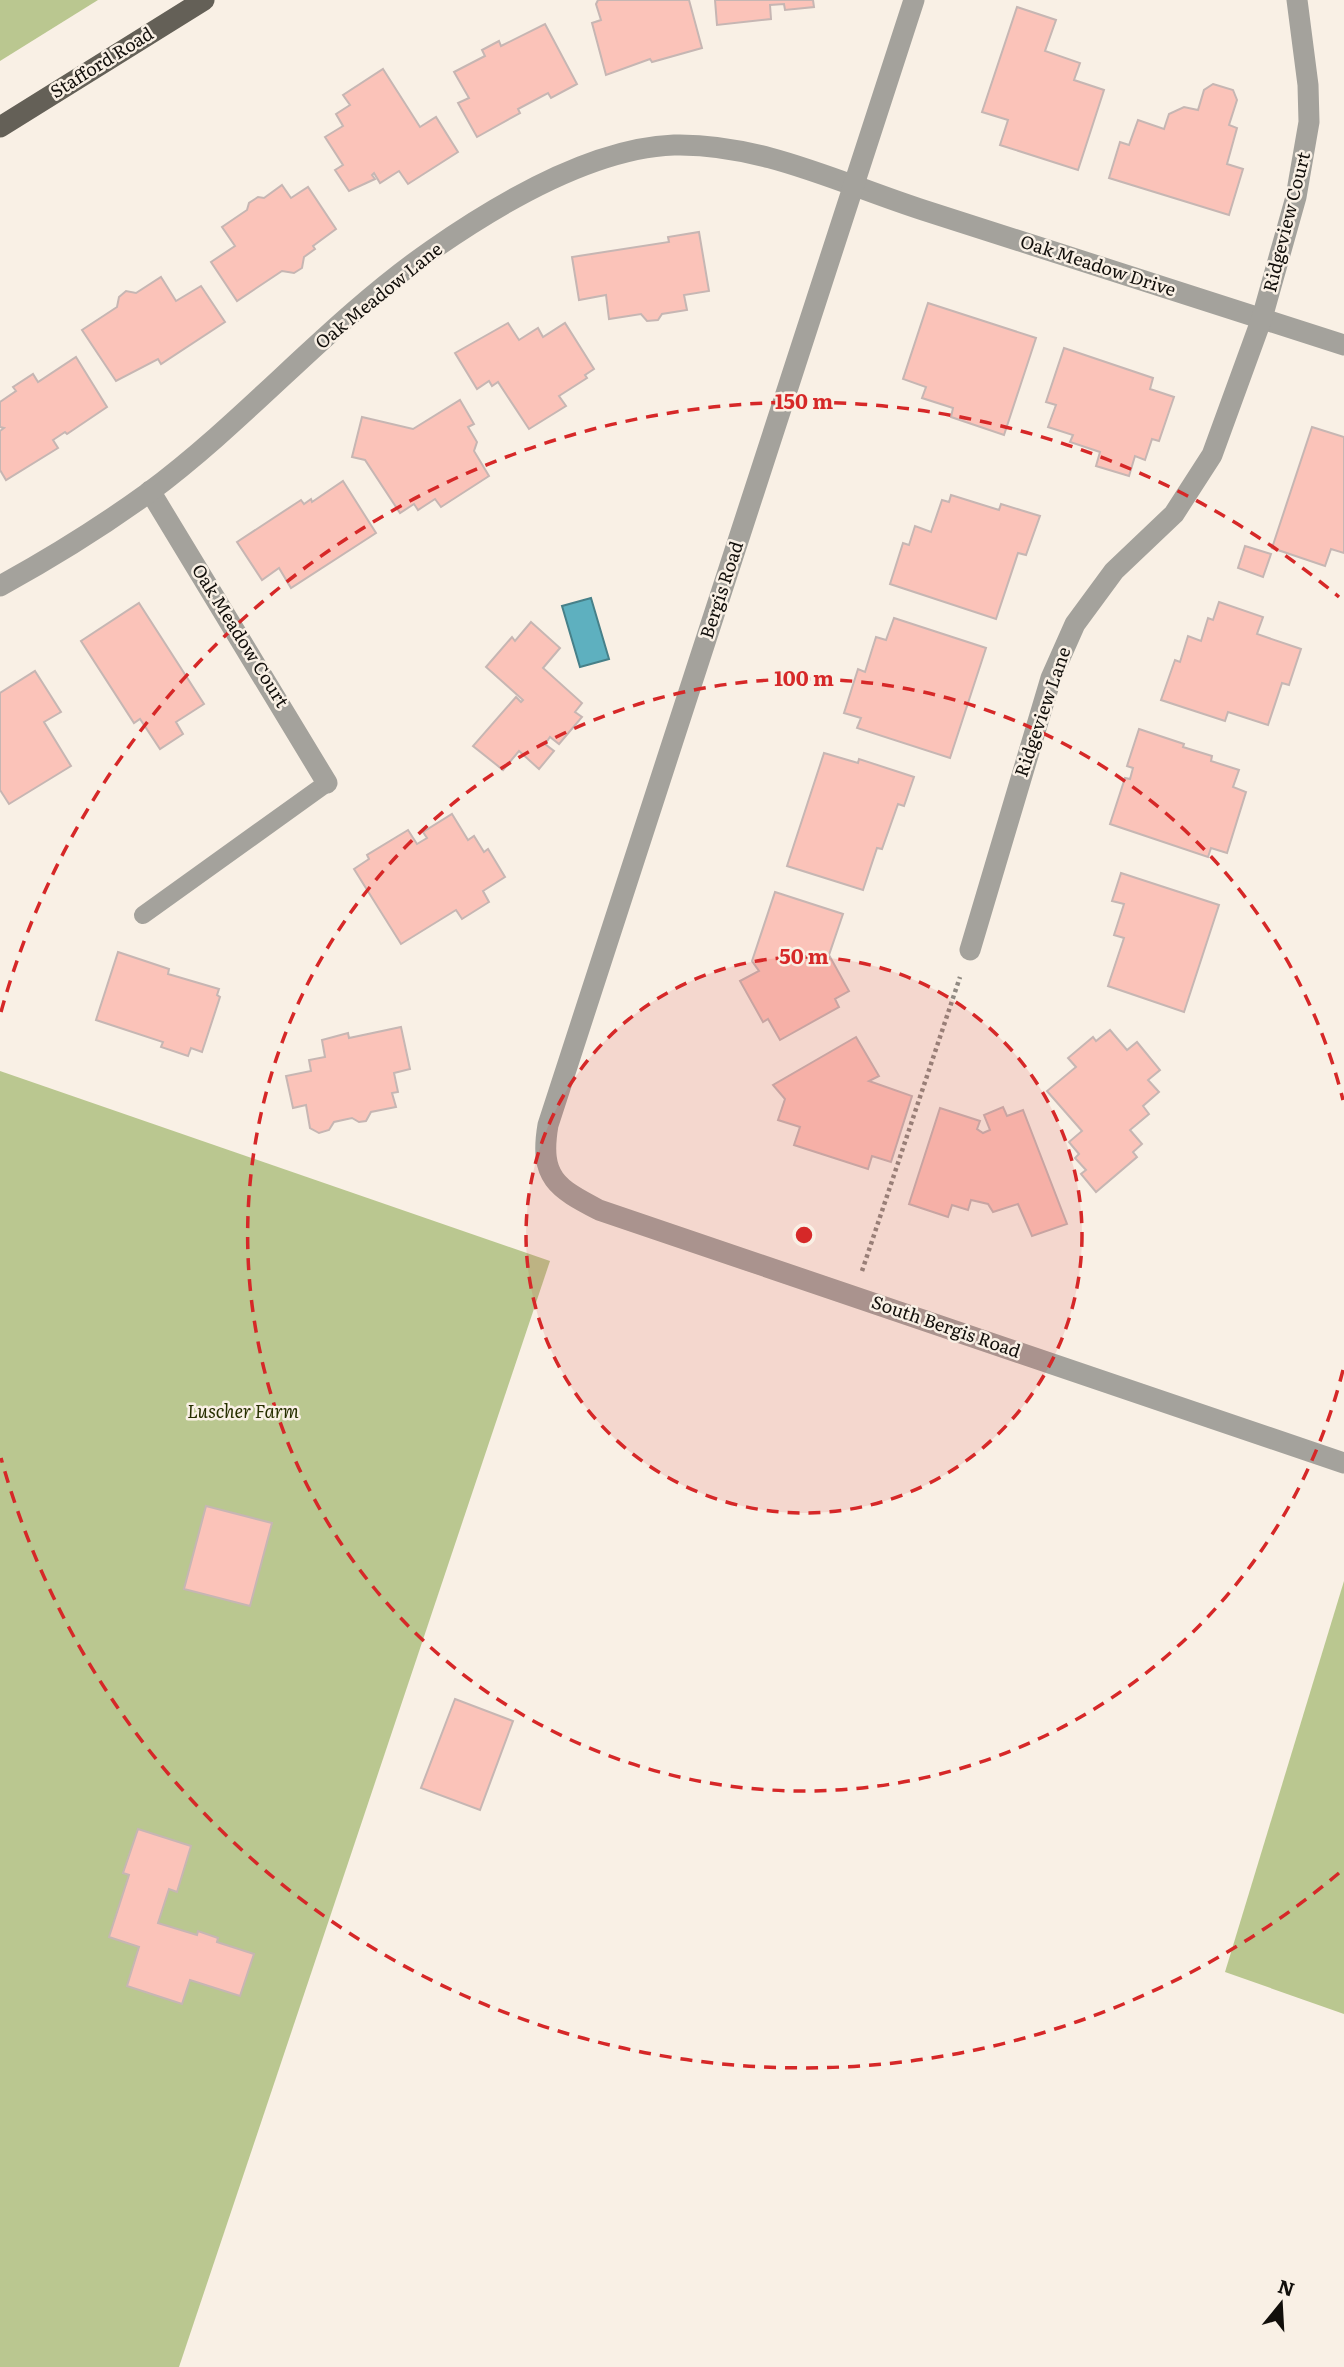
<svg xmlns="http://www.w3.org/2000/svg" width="1344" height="2367" viewBox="0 0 1344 2367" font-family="Literata,serif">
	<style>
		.green { fill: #bac790 }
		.water { fill: #5eb0bf; stroke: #478089; stroke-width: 2 }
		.building { fill: #fbc3b9; stroke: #c6b6b3; stroke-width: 2 }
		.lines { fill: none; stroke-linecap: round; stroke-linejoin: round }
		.path { stroke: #908a82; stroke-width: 4.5; stroke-dasharray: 3.5 3.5; stroke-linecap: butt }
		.service { stroke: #a4a29c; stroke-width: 18 }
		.minor { stroke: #a4a29c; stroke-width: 21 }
		.tertiary { stroke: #a4a29c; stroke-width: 21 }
		.primary { stroke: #646057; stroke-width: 21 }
		.ring { fill: none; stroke: #d62828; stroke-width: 3.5; stroke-dasharray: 12 9 }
		.labels { text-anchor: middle; stroke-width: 5; stroke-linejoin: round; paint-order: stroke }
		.street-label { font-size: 18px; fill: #120f0b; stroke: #f9f0e5 }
		.park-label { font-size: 18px; font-style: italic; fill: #272f00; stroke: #f9f0e5 }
		.centre { fill: #d62828; stroke: #f9f0e5; stroke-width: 3.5 }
		.ring-label { font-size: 21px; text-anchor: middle; font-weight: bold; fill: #d62828; stroke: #f9f0e5; stroke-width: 5; stroke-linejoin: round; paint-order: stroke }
	</style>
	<rect width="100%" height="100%" fill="#f9f0e5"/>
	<g class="green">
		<polygon points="0,0 98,0 0,61"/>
		<polygon points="0,1071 550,1261 179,2367 0,2367"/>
		<polygon points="1344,1581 1344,2014 1225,1972"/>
	</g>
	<polygon class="water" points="591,598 609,659 580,667 562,606"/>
	<g class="building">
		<polygon points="598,0 689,0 702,48 652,62 650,59 606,75 592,23 601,20 596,4"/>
		<polygon points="715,0 813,0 814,7 785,10 784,4 770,5 771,19 717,25"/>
		<polygon points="1017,7 1056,20 1045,51 1080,63 1074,80 1104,90 1078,170 1000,145 1008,120 982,112"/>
		<polygon points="545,24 577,84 551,98 548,93 518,109 520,113 477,137 458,103 469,98 454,72 485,56 482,50 499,41 501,46"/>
		<polygon points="383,69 420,127 436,117 458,152 408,184 399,171 380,183 374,173 372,175 375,179 349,191 335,170 343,165 325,137 343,126 336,114 350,105 343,95"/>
		<polygon points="1213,84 1233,90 1237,100 1229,125 1237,128 1227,164 1243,169 1229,215 1109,178 1120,142 1129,145 1138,120 1164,129 1169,114 1184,107 1198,110 1204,90"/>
		<polygon points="282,185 291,198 308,187 336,229 313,246 315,249 304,257 302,268 294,273 282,271 237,301 211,262 235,246 222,227 247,210 249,203 258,197 264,198"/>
		<polygon points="699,232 709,291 684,295 687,310 662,314 658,320 647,321 641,314 609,319 606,295 579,300 572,257 669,242 668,237"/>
		<polygon points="161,277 176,301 201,286 225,322 161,364 158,359 116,381 82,330 117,307 119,297 126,291 136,293"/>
		<polygon points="928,303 1036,338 1004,435 951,417 953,408 922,398 926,387 903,379"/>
		<polygon points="508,323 519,340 538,328 543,337 565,323 594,369 585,375 587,378 559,396 566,406 529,429 498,382 492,386 489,381 477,389 455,353"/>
		<polygon points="1064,348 1153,378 1150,389 1174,397 1159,441 1152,439 1145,460 1135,456 1129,476 1096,466 1100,452 1070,442 1073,435 1048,427 1056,405 1046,402"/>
		<polygon points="76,357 107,407 67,434 65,432 53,440 58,448 6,480 0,470 0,431 4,428 0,427 0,402 16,391 13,387 33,374 38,382"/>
		<polygon points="460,400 474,424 468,427 477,442 474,451 489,476 441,507 435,499 418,510 414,504 400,513 365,460 352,457 362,417 413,429"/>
		<polygon points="1312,427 1344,437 1344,553 1331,549 1325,566 1272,548"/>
		<polygon points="343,481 376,533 291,588 279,568 262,580 237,542 301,500 304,504 311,499 312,502"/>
		<polygon points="951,495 999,510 1001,504 1040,516 1026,555 1018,553 996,619 890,584 903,543 909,545 915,526 931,532 942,500 949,502"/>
		<polygon points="1245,546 1271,554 1263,577 1238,568"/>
		<polygon points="1219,602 1263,617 1257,634 1301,649 1289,685 1282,683 1268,725 1228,712 1225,721 1161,700 1175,660 1180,662 1188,636 1201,641 1208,618 1213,620"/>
		<polygon points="139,603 204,704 176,722 183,734 160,749 140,719 134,723 81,641"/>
		<polygon points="894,618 986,648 950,758 857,728 861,718 844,713 858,669 865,672 876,637 886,640"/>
		<polygon points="531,622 560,648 543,668 582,703 575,712 582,717 559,744 550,737 545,744 554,751 539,769 519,751 503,770 473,746 516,697 521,702 523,700 486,667 512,637 515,641"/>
		<polygon points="35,671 61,712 44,722 71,766 9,804 0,790 0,693"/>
		<polygon points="1139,729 1184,744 1183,747 1212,756 1211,761 1239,770 1233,787 1246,792 1227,853 1211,848 1208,857 1110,824 1125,778 1130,779 1133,768 1127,766"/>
		<polygon points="824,753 858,763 859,759 914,777 904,806 898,804 882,849 877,848 863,890 787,866"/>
		<polygon points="452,814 468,840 474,836 484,852 488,849 505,877 483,891 489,902 462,919 456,910 401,944 354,869 369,859 367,855 408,830 417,844 427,838 423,832"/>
		<polygon points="1121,873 1219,905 1184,1012 1108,986 1124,938 1114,935 1124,904 1112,901"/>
		<polygon points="775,892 843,914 829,955 849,991 835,999 839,1007 780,1040 768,1019 763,1022 740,981 759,971 752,961"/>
		<polygon points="118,952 169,969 168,974 219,989 217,995 220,997 202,1052 191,1048 188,1056 161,1047 163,1042 96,1020"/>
		<polygon points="401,1027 410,1069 394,1073 398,1092 392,1093 396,1107 371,1112 366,1121 359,1122 352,1118 334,1122 329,1130 319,1133 310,1128 306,1105 293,1108 286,1076 311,1071 309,1060 325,1057 322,1040 348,1033 349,1038"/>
		<polygon points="1110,1030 1127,1050 1137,1042 1160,1070 1148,1080 1159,1092 1143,1106 1149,1114 1130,1130 1142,1144 1133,1152 1137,1157 1096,1192 1081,1174 1086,1170 1075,1158 1079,1154 1069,1142 1082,1131 1047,1091 1076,1067 1068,1058 1093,1037 1096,1041"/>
		<polygon points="856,1037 879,1076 869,1081 912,1096 891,1162 872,1156 868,1169 794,1145 800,1127 778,1120 785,1099 773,1085"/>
		<polygon points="1003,1107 1007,1116 1023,1110 1067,1224 1032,1236 1018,1204 993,1212 988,1204 971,1200 968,1210 952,1205 948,1217 909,1204 940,1108 980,1121 977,1129 983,1133 990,1130 984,1115"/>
		<polygon points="206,1506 272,1523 250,1606 184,1589"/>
		<polygon points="455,1699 513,1721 480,1810 421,1788"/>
		<polygon points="138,1829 191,1846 177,1892 169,1889 158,1923 197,1935 198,1931 218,1938 217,1942 254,1954 240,1996 190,1980 182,2004 127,1986 139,1947 109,1937 129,1875 123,1873"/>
	</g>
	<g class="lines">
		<polyline class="path" points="862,1271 960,977"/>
		<polyline class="service" points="143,915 327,783"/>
		<g class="minor">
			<polyline points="150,491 327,783"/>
			<path d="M0 586C51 558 101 527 148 493 248 419 330 321 432 250 498 204 592 148 674 145 761 143 842 184 923 210 1063 256 1204 299 1344 345"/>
			<polyline points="970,950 1051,678 1075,624 1114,571 1174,514 1212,455 1262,318 1296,197 1309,122 1308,85 1297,0"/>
		</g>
		<path class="tertiary" d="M914 0 548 1125C539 1178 557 1188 599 1210L1344 1463"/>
		<polyline class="primary" points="0,127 204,0"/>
	</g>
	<circle cx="804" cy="1235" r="278" fill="#d62828" fill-opacity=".12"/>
	<g class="ring">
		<circle cx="804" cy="1235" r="278"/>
		<path d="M1343 1370A556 556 0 1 1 1343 1100"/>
		<path d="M1339 1873A833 833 0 0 1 1 1458M1 1012A833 833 0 0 1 1339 597"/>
	</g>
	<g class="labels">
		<g class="street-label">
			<text transform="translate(102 63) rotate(-32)" y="6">Stafford Road</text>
			<text transform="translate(1287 222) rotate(-76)" y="6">Ridgeview Court</text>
			<text transform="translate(1098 266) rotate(18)" y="6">Oak Meadow Drive</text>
			<text transform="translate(379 296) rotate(-39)" y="6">Oak Meadow Lane</text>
			<text transform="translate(722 590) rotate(-72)" y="6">Bergis Road</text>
			<text transform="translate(240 636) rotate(58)" y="6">Oak Meadow Court</text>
			<text transform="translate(1043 712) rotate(-71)" y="6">Ridgeview Lane</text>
			<text transform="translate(946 1327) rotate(19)" y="6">South Bergis Road</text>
		</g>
		<g class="park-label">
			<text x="243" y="1418">Luscher Farm</text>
		</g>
	</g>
	<circle cx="804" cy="1235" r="10" class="centre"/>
	<g class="ring-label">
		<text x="804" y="409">150 m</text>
		<text x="804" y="686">100 m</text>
		<text x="804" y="964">50 m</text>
	</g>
	<g transform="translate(1281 2304) rotate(18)" stroke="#f9f0e5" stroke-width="5" paint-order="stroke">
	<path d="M0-5L12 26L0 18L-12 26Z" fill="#120f0b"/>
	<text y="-10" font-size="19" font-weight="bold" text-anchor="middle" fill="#120f0b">N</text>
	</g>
</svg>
